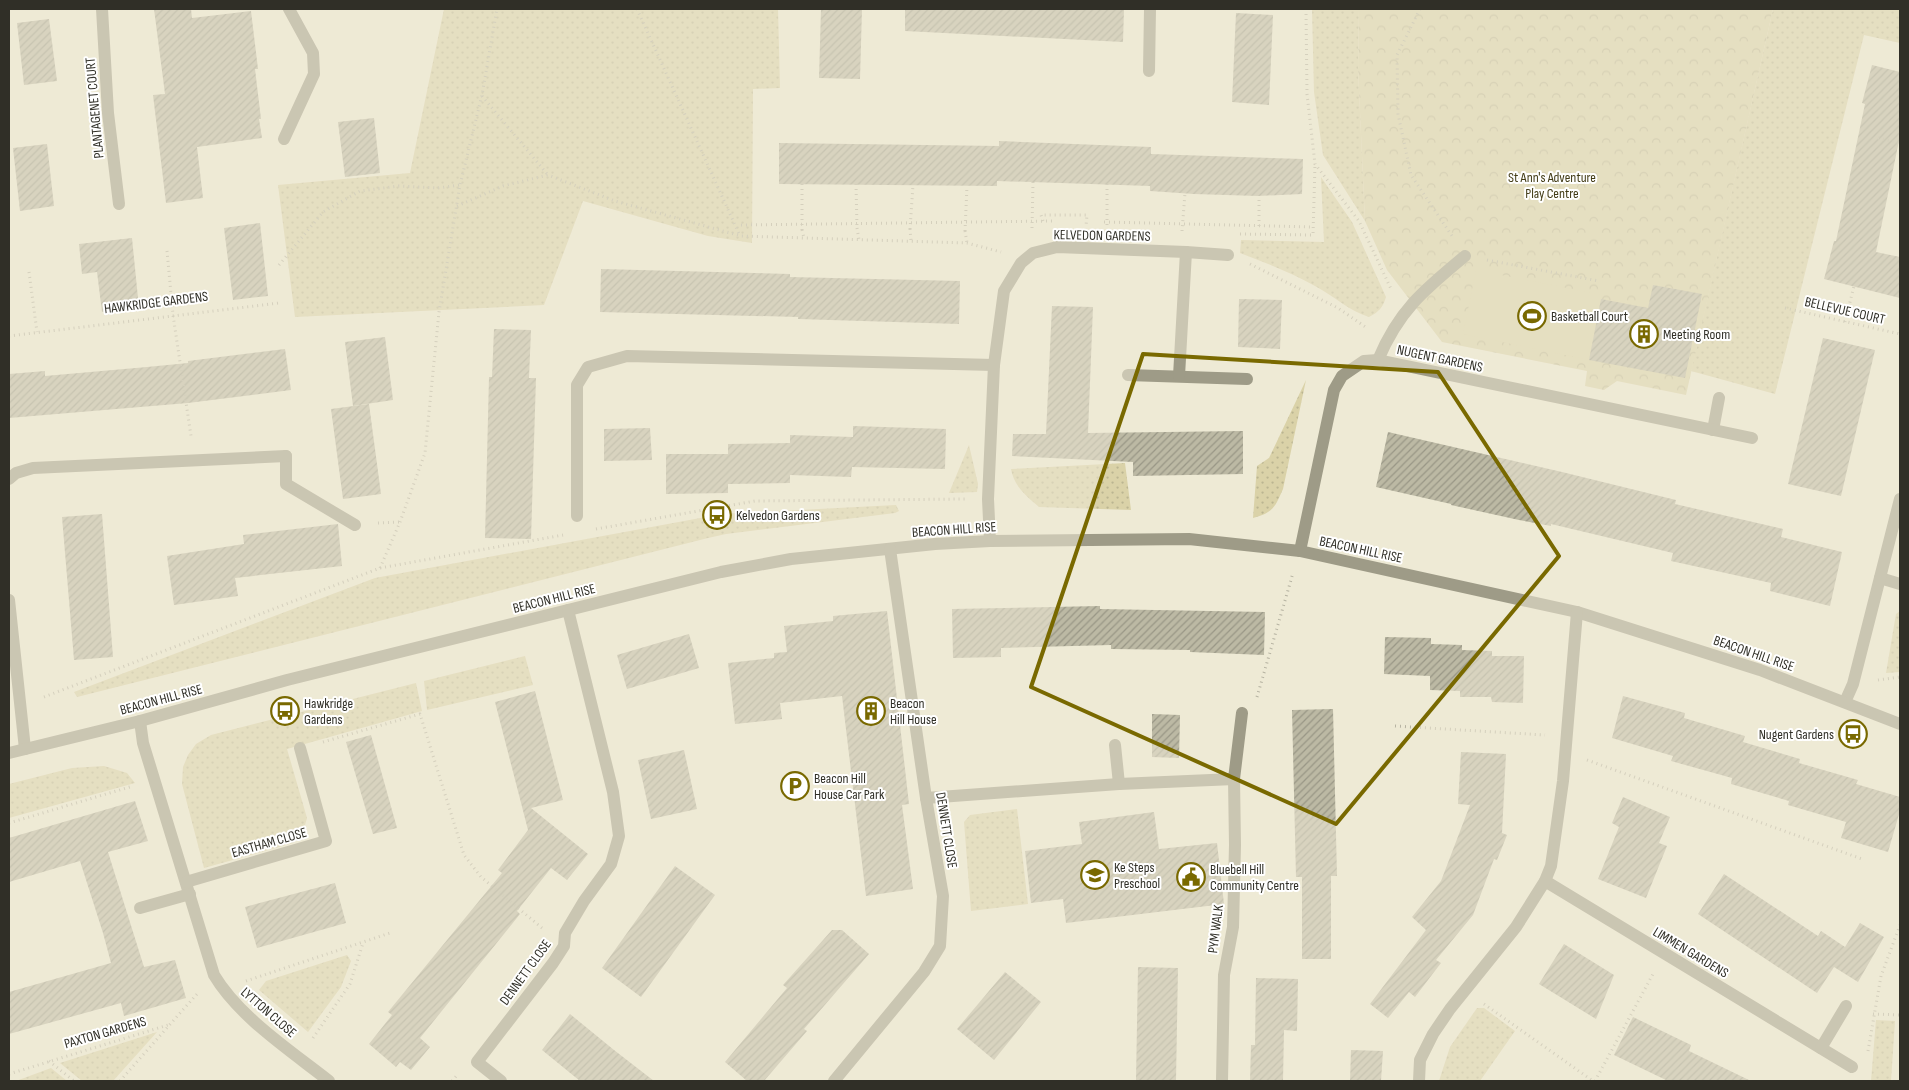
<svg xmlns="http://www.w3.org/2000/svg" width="1909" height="1090" viewBox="0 0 1909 1090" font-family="'Sofia Sans Condensed',sans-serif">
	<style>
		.grass { fill: url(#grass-dots) }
		.park { fill: url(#park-crowns) }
		.pitch { fill: #dad2a8 }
		.building { fill: url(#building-hatch) }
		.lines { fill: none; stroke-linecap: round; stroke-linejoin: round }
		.path { stroke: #b5b2a1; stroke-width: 3; stroke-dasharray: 1 4; stroke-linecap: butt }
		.lane { stroke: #9e9b87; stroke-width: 12 }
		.street { stroke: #9e9b87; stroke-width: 12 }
		.path-bridge { stroke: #b5b2a1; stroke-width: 3; stroke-dasharray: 1 4; stroke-linecap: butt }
		.marked { fill: none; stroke: #796900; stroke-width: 4; stroke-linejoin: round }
		.labels { text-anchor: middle; stroke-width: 4; stroke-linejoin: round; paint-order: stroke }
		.street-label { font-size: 14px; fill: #302f27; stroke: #fff }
		.park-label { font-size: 14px; fill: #423b15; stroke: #fff }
		.poi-label { font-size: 14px; fill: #302f27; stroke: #fff; text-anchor: start }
	</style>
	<defs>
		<pattern id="grass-dots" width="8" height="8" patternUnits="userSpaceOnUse" patternTransform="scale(1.25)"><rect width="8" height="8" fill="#dad2a8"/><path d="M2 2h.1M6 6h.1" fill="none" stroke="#bbb591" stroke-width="1.8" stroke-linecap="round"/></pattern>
		<pattern id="park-crowns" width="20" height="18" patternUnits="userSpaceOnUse" patternTransform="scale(1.25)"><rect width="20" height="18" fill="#dad2a8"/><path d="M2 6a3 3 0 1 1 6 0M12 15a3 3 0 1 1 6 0" fill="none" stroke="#bbb591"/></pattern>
		<pattern id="building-hatch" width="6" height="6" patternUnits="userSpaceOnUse" patternTransform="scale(1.25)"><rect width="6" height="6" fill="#bcb9a4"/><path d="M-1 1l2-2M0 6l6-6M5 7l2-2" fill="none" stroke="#999786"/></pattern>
	</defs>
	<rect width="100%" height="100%" fill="#eeead5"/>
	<g class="grass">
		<polygon points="444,9 778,9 780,88 753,89 752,243 708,236 583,201 544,305 295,317 278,185 410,173"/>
		<polygon points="1312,9 1359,9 1358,69 1365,221 1323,155 1314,92"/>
		<polygon points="1773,9 1900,9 1900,43 1864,35 1775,394 1691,371"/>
		<path d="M1321 177 1352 222 1386 297C1383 307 1379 312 1369 317 1349 311 1334 296 1315 286 1292 273 1266 263 1240 253L1241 240 1324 242Z"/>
		<path d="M1306 380 1283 489C1275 507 1274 512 1253 518L1257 466 1269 458Z"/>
		<polygon points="969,445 978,484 977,492 949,493"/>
		<path d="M1125 463 1131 510 1039 507C1026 496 1014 486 1011 469Z"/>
		<polygon points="896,505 899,511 895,513 726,534 708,538 77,697 74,692 375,578 722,514"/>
		<polygon points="1900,611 1900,672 1886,673 1896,614"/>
		<polygon points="525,656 533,685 427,710 424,681"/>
		<polygon points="416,683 422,711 287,749 307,818 303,832 293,843 204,868 182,784 183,767 188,755 196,744 211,735"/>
		<polygon points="104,766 127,773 135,783 9,818 9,784 72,768"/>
		<polygon points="1017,809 1028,904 971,911 964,822 970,815"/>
		<polygon points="347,955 351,961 341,987 308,1032 259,990 266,981"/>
		<polygon points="1477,1008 1484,1008 1515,1031 1480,1081 1439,1081 1450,1047"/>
		<polygon points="1876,1020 1895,1021 1891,1081 1871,1081"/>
		<polygon points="157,1032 113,1081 82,1081 60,1063"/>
		<polygon points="51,1068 67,1081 16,1081"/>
	</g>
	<polygon class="park" points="1359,9 1773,9 1686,395 1617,381 1604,390 1585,386 1587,371 1442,342 1387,270 1365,221 1358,69"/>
	<polygon class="pitch" points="1476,270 1602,295 1589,360 1463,334"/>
	<g class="building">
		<polygon points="154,9 191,9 192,18 251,11 258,69 255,69 261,119 259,119 262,138 197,147 203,198 166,203 153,95 165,94"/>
		<polygon points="821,9 862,9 860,79 819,78"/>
		<polygon points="905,9 1124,9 1123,42 905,31"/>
		<polygon points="1236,13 1273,15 1269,105 1232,102"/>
		<polygon points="49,19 57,81 24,85 17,23"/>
		<polygon points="1872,65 1900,72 1900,136 1876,252 1900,257 1900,298 1824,279 1834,241 1836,241 1865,104 1862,103"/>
		<polygon points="374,118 380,173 345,177 338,122"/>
		<polygon points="999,141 1151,147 1151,154 1303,159 1302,194 1258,196 1194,194 1150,191 1150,186 997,181 997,186 779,184 779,143 999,146"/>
		<polygon points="47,144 54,206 20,211 13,148"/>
		<polygon points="260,223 268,296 233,300 224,228"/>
		<polygon points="132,238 139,308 102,312 97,272 82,274 79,244"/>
		<polygon points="601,269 790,274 790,277 960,281 959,324 798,319 798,317 600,312"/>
		<polygon points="1653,285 1702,294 1685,378 1589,360 1601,299 1648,308"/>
		<polygon points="1239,299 1282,300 1280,349 1238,347"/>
		<polygon points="1052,306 1093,307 1088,433 1243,431 1243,474 1133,476 1133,462 1012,456 1013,434 1046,434"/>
		<polygon points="494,329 531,330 529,378 536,378 531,539 485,538 489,377 492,377"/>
		<polygon points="385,337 393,400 353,406 345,342"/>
		<polygon points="1823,338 1875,350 1841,496 1788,484"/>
		<polygon points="285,349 291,390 188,403 9,418 9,374 45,371 45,376 147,367 188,363 188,361"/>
		<polygon points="369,404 381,494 343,499 331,409"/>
		<polygon points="853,426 946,429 945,469 852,467 851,477 790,475 790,483 728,484 728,493 666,494 666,454 728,454 728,444 790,443 790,435 853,437"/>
		<polygon points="650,428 652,460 604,461 604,429"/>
		<polygon points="1388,432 1562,472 1676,500 1675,504 1783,529 1781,537 1842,552 1830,606 1770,591 1771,583 1671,561 1673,553 1551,524 1551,526 1519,520 1451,505 1451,504 1376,487"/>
		<polygon points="102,514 113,657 74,660 62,517"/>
		<polygon points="338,524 342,566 235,578 238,596 174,605 167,556 244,544 243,535"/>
		<polygon points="1100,606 1100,609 1265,612 1264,655 1190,652 1190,650 1111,649 1111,645 1001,648 1001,657 953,658 952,609"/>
		<polygon points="887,611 909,804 902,805 913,889 866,896 842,696 780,703 782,719 735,724 728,663 774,658 774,653 787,652 784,626 833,621 833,616"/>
		<polygon points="689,634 699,668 627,689 617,655"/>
		<polygon points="1385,637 1431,638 1431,644 1462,645 1462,650 1492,651 1492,656 1524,656 1523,703 1492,702 1491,697 1460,697 1460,691 1430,690 1430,676 1384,674"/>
		<polygon points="535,691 563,800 531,808 588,854 567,880 551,868 517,911 520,914 420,1038 430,1047 411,1070 400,1062 396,1067 369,1044 392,1015 388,1012 502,873 498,870 528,830 495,702"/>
		<polygon points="1623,696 1685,713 1684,718 1745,736 1743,742 1800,759 1799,763 1858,780 1856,784 1900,797 1900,811 1888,852 1841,838 1846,822 1788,805 1789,801 1731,784 1732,778 1671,761 1673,756 1612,738"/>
		<polygon points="1333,709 1337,876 1331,876 1331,959 1302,959 1302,877 1296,877 1292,710"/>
		<polygon points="1152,714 1180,715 1179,758 1152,757"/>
		<polygon points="371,735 397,828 373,834 346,742"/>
		<polygon points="684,750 697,809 651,819 638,760"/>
		<polygon points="1461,752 1506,754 1502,833 1507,835 1497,860 1494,859 1473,915 1436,960 1441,963 1415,997 1409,992 1388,1018 1370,1004 1426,930 1412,917 1441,881 1470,805 1458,804"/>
		<polygon points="1623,797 1670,817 1659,843 1667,846 1646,898 1598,879 1619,827 1612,823"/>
		<polygon points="135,801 148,841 108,852 144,967 175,960 186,998 124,1016 121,1003 9,1034 9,992 111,963 103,933 80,861 9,882 9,838"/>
		<polygon points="1154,812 1159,849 1217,843 1224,904 1066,923 1063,899 1031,903 1025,851 1082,844 1079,822"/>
		<polygon points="675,866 715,895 641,997 602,968"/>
		<polygon points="1724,874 1818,936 1821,931 1845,947 1860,923 1884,937 1858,982 1834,967 1817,993 1698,914"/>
		<polygon points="335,883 346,923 257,948 245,907"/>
		<polygon points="832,930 842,930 869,954 804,1029 807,1031 764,1081 747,1081 725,1062 787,988 783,985"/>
		<polygon points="1564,944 1614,975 1596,1019 1539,984"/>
		<polygon points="1138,967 1178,968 1176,1081 1136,1081"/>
		<polygon points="1005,972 1041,1002 994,1060 957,1029"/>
		<polygon points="1256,978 1298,979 1297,1031 1284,1030 1283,1081 1250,1081 1251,1045 1255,1045"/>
		<polygon points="570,1014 614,1050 654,1081 580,1081 542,1050"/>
		<polygon points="1633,1017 1691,1045 1689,1051 1751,1081 1668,1081 1614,1055"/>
		<polygon points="1351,1050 1383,1051 1381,1081 1350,1081"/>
	</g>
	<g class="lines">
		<g class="path">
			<polyline points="637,9 740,236"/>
			<polyline points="1306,9 1307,94 1315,164 1359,221 1392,291"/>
			<polyline points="1420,9 1397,55 1398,114 1411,175 1452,236"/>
			<polyline points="482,96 548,175"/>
			<polyline points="1878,138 1900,143"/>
			<polyline points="457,206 503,186 548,175 615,201 741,236 967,243 1001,252"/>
			<polyline points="1043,221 1041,215 1087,215 1086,226"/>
			<polyline points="1104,222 1313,227"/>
			<polyline points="741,225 1053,221"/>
			<polyline points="857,228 859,240"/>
			<polyline points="910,229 911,241"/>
			<polyline points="802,230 804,238"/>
			<polyline points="965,231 967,243"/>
			<polyline points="1240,234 1313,235 1315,164"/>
			<polyline points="167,251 173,315 191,436"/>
			<polyline points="1487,260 1599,281"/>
			<polyline points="1250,264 1338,308 1367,328"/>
			<polyline points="279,265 323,212 360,191 399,186 438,188 460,185"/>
			<polyline points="29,272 37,332"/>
			<polyline points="1785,308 1900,334"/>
			<polyline points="1845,322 1854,286"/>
			<polyline points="9,336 279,303"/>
			<polyline points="378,523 400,522"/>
			<polyline points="596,529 755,501 965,499"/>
			<polyline points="380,568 400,522 425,453 439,312 460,185 482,95 497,9"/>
			<polyline points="1878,680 1900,677"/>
			<polyline points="44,697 380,568 563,535"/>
			<polyline points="1257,697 1293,573"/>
			<polyline points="1395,726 1545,735"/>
			<polyline points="323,742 420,714 464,855 481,877 542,928"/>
			<polyline points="1587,760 1862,859"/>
			<polyline points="9,823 133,786"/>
			<polyline points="246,981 390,933"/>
			<polyline points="1484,1004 1593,1081"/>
			<polyline points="1873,1014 1900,1015"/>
			<polyline points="313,1038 350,984 363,943"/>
			<polyline points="1868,1051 1881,976 1900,925"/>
			<polyline points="49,1061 74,1081"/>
			<polyline points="9,1074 168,1025"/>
			<polyline points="120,1081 197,994"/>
			<polyline points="452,1081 458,1074"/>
			<polyline points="1595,1081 1653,974"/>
		</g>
		<g class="lane">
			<path d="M1378 360C1399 310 1424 290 1465 256"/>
			<polyline points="286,456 286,484 355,525"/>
			<polyline points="1880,578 1900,584"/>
		</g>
		<g class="street">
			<polyline points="102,9 108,113 119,204"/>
			<polyline points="1149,71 1150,9"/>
			<polyline points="284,139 314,74 313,53 289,9"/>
			<polyline points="1128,375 1247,379"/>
			<polyline points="1179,376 1186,252"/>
			<polyline points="1713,430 1719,398"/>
			<polyline points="9,479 16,473 33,468 286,456"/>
			<polyline points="577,516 577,385 588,367 627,356 994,365"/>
			<polyline points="990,541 988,499 994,365 1004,291 1021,263 1033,253 1057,247 1186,252 1228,255"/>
			<polyline points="1300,551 1334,390 1342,376 1364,361 1378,360 1752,438"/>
			<polyline points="9,600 25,749"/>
			<polyline points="1845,702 1853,684 1900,499"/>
			<path d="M140 721 143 743 214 975C239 1017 291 1051 329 1081"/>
			<polyline points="1115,745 1119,784"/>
			<polyline points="9,753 140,721 287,680 721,572 791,559 935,544 990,541 1189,539 1300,551 1577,612 1760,670 1900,724"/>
			<polyline points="926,798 1119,784 1234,779"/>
			<polyline points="1545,881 1852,1067"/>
			<polyline points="186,882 326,841 300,748"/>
			<polyline points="140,908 190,894"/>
			<polyline points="1821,1048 1846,1006"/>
			<polyline points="501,1081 477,1062 553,963 564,946 565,933 584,901 611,864 619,836 613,792 568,610"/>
			<polyline points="834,1081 924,972 940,946 943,896 926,798 890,549"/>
			<polyline points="1222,1081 1224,975 1233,927 1235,845 1234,779 1242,713"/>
			<polyline points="1419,1081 1420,1060 1433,1034 1450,1009 1516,927 1545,881 1551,866 1563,781 1577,612"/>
		</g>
		<g class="path-bridge">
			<polyline points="802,184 802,230"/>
			<polyline points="856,184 857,228"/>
			<polyline points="1107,184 1107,228"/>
			<polyline points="1259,226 1259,196"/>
			<polyline points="1032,228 1033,182"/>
			<polyline points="910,229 913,185"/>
			<polyline points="965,231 967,186"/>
			<polyline points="1182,231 1185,193"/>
		</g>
	</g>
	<path d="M0 0H1909V1090H0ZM1143 354 1438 372 1559 556 1336 824 1031 687Z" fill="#eeead5" fill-opacity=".55" fill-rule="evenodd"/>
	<path class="marked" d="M1143 354 1438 372 1559 556 1336 824 1031 687Z"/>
	<defs>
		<symbol id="stadium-ring" viewBox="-11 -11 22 22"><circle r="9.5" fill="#fff" stroke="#796900" stroke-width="1.5"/><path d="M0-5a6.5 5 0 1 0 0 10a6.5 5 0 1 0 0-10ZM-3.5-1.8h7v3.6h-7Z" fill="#796900"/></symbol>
		<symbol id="building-ring" viewBox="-11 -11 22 22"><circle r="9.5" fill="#fff" stroke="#796900" stroke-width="1.5"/><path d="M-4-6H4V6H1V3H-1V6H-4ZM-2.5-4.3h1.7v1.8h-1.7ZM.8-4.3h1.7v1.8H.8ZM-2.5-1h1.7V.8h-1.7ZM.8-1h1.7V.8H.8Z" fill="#796900"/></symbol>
		<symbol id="bus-ring" viewBox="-11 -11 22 22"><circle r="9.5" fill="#fff" stroke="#796900" stroke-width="1.5"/><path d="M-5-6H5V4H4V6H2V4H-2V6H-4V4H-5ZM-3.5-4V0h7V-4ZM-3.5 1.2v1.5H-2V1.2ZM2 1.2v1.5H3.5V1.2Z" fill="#796900"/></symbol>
		<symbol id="parking-ring" viewBox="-11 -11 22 22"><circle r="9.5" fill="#fff" stroke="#796900" stroke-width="1.5"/><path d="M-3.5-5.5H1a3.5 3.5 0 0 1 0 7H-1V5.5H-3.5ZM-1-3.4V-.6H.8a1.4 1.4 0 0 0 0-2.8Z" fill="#796900"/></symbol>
		<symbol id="school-ring" viewBox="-11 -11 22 22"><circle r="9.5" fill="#fff" stroke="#796900" stroke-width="1.5"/><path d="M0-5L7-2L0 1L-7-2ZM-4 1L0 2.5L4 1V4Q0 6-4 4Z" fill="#796900"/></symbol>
		<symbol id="civic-ring" viewBox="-11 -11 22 22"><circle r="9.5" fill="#fff" stroke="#796900" stroke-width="1.5"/><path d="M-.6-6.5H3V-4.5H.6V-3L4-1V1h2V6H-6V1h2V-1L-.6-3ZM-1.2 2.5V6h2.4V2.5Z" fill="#796900"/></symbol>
	</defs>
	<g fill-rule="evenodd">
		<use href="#stadium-ring" x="1516" y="300" width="32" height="32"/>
		<use href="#building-ring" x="1628" y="318" width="32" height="32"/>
		<use href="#bus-ring" x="701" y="499" width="32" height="32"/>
		<use href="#bus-ring" x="269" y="695" width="32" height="32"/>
		<use href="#building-ring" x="855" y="695" width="32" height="32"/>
		<use href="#bus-ring" x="1837" y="718" width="32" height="32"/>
		<use href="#parking-ring" x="779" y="770" width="32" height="32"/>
		<use href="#school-ring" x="1079" y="859" width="32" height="32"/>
		<use href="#civic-ring" x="1175" y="861" width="32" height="32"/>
	</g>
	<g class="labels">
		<g class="street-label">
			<text transform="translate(94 108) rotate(-95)" y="5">PLANTAGENET COURT</text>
			<text transform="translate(1102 235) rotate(1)" y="5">KELVEDON GARDENS</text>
			<text transform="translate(156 302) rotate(-7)" y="5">HAWKRIDGE GARDENS</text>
			<text transform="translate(1845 310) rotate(13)" y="5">BELLEVUE COURT</text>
			<text transform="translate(1440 358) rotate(12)" y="5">NUGENT GARDENS</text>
			<text transform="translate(954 529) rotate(-4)" y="5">BEACON HILL RISE</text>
			<text transform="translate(1361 549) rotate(12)" y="5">BEACON HILL RISE</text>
			<text transform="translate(554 598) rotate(-14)" y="5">BEACON HILL RISE</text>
			<text transform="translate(1754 653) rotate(19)" y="5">BEACON HILL RISE</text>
			<text transform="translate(161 699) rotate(-15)" y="5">BEACON HILL RISE</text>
			<text transform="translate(947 830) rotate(81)" y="5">DENNETT CLOSE</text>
			<text transform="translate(269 842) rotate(-16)" y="5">EASTHAM CLOSE</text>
			<text transform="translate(1215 929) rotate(-83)" y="5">PYM WALK</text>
			<text transform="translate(1691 952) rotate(31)" y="5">LIMMEN GARDENS</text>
			<text transform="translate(525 972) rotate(-54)" y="5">DENNETT CLOSE</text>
			<text transform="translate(269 1012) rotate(41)" y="5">LYTTON CLOSE</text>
			<text transform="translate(105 1032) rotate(-16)" y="5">PAXTON GARDENS</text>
		</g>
		<g class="park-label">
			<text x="1552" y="182">St Ann's Adventure<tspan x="1552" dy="16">Play Centre</tspan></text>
		</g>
		<g class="poi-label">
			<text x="1551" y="321">Basketball Court</text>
			<text x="1663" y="339">Meeting Room</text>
			<text x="736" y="520">Kelvedon Gardens</text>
			<text x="304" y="708">Hawkridge<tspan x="304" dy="16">Gardens</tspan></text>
			<text x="890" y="708">Beacon<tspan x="890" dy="16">Hill House</tspan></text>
			<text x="1834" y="739" text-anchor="end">Nugent Gardens</text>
			<text x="814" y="783">Beacon Hill<tspan x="814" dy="16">House Car Park</tspan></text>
			<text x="1114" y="872">Ke Steps<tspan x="1114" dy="16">Preschool</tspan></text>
			<text x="1210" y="874">Bluebell Hill<tspan x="1210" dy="16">Community Centre</tspan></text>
		</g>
	</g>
	<rect width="1909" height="1090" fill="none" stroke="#302f27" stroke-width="20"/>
</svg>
